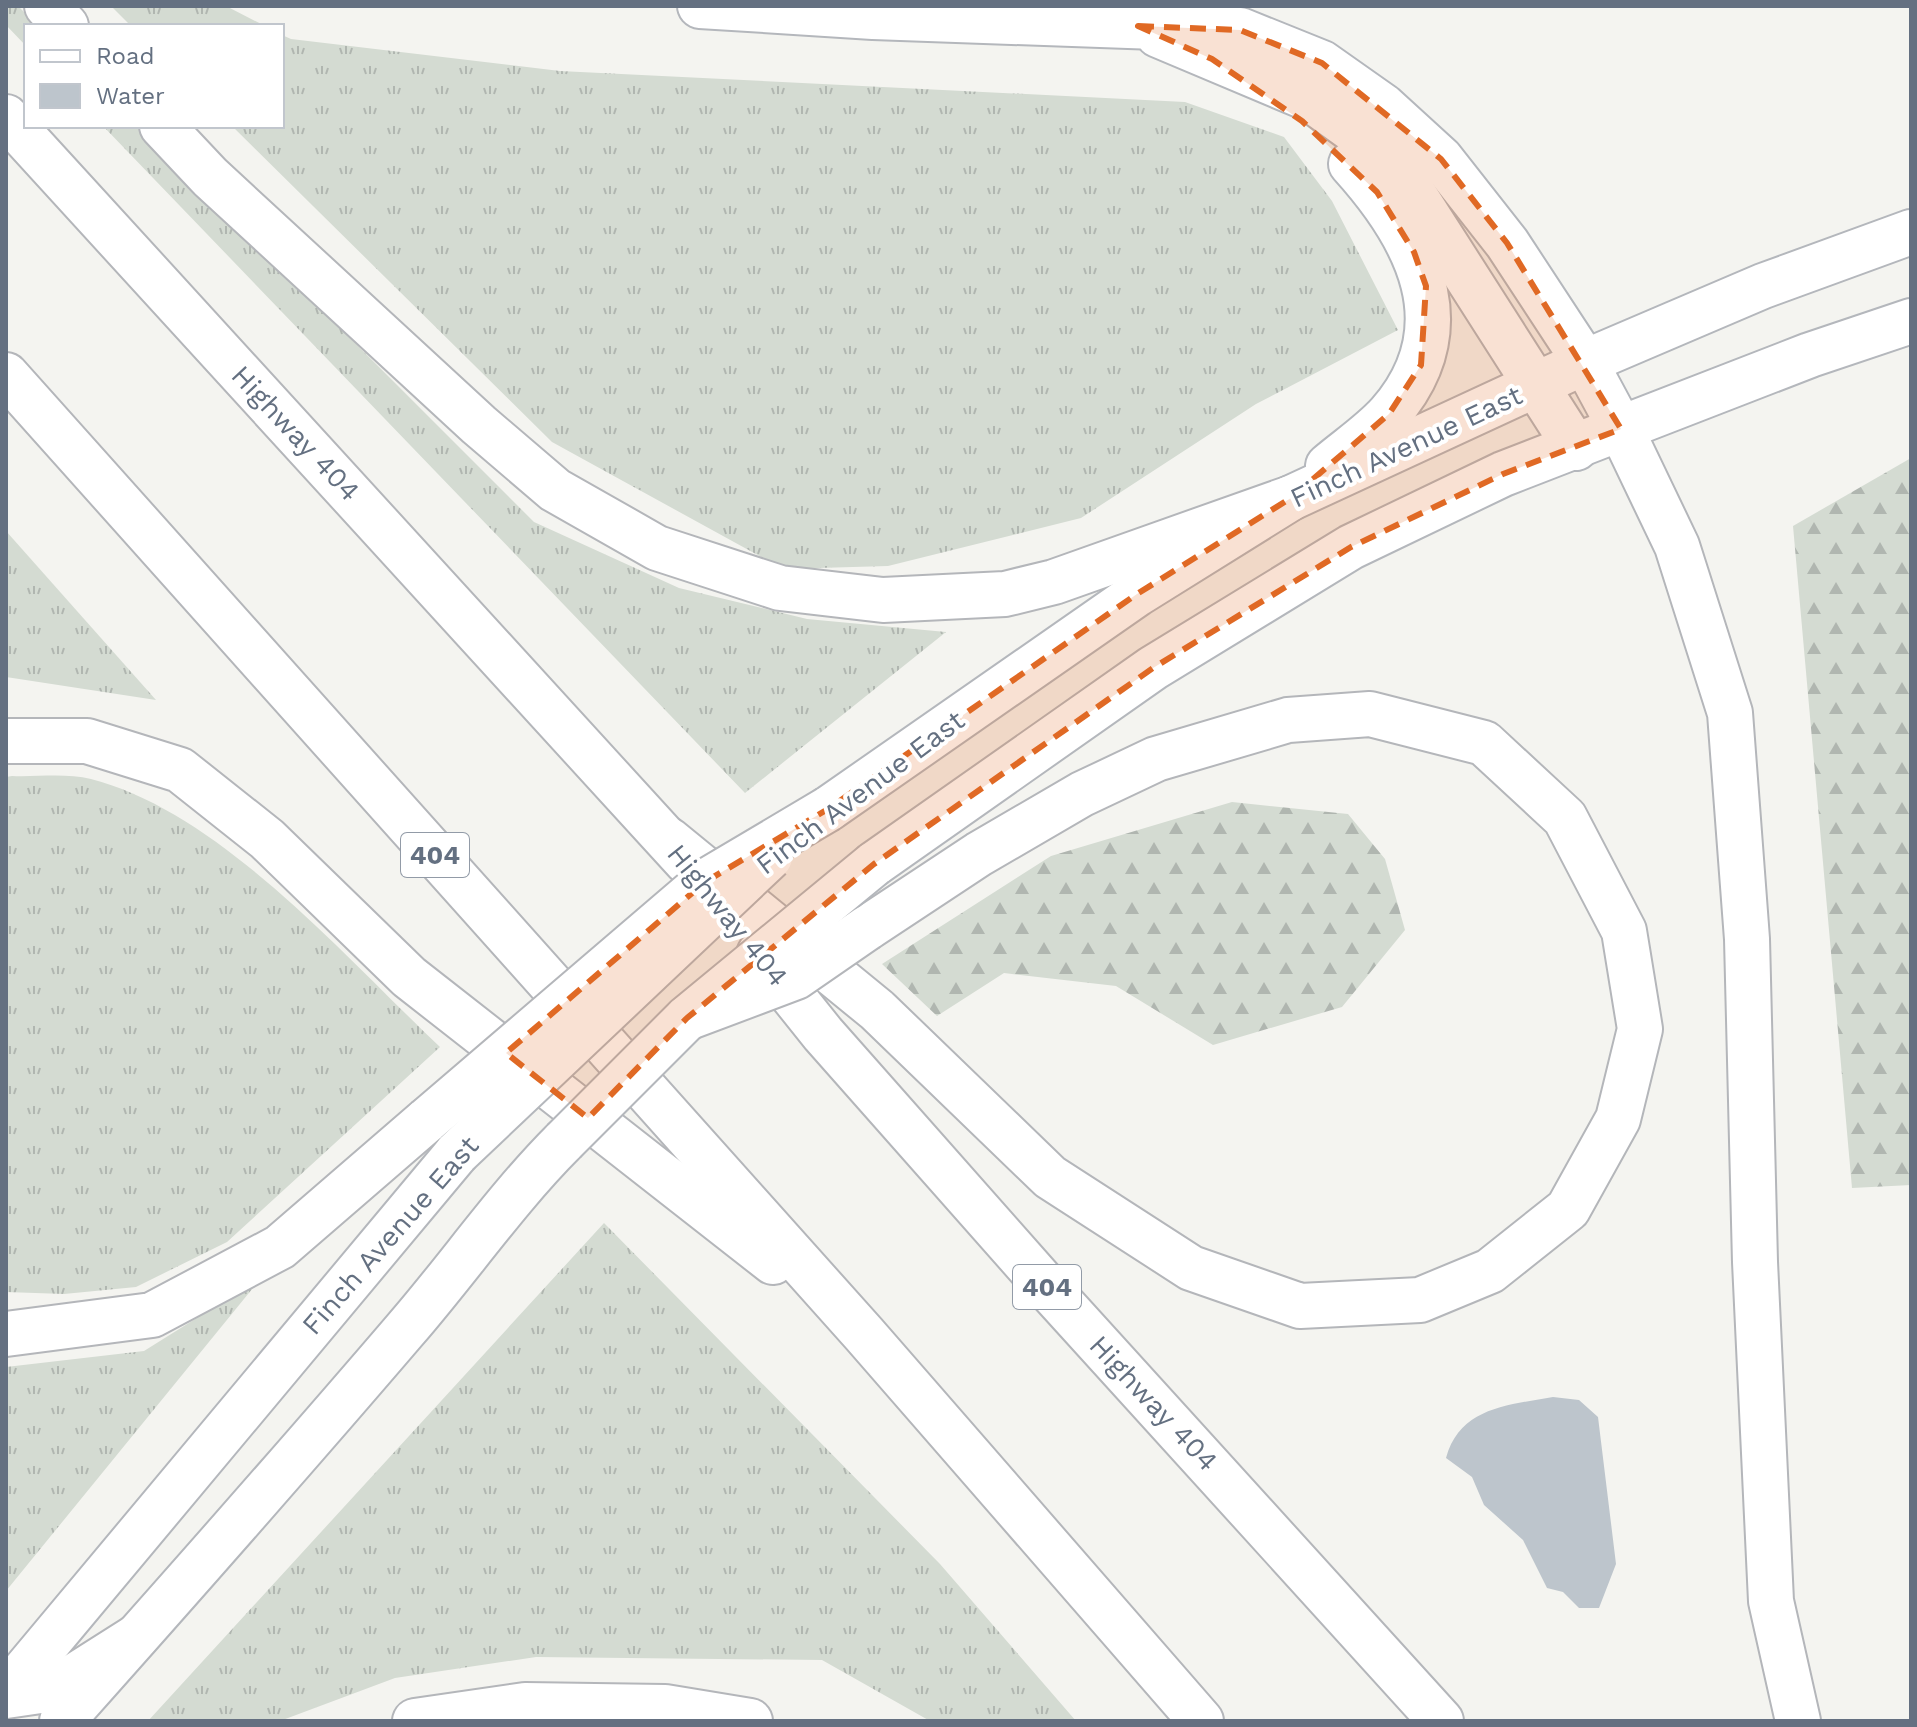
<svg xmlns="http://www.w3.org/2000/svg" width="1917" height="1727" viewBox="0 0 1917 1727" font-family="'Work Sans',sans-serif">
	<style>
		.grass { fill: url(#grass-tufts) }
		.forest { fill: url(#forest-firs) }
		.water { fill: #bdc5cc }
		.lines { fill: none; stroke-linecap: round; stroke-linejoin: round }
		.secondary-casing { stroke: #b4b7bc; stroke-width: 48 }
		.highway-casing { stroke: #b4b6ba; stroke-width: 48 }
		.secondary { stroke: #fff; stroke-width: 44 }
		.highway { stroke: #fff; stroke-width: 44 }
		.secondary-bridge-casing { stroke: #b4b7bc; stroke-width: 48; stroke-linecap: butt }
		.highway-bridge-casing { stroke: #b4b6ba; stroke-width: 48; stroke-linecap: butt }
		.secondary-bridge { stroke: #fff; stroke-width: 44 }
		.highway-bridge { stroke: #fff; stroke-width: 44 }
		.marked { fill: #e06924; fill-opacity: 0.2; stroke: #e06924; stroke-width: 6; stroke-dasharray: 16 10; stroke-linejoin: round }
		.labels { text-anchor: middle; stroke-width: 8; stroke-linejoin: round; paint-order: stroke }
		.shield { fill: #fff; stroke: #929ba7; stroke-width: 2 }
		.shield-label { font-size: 26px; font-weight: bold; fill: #647081 }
		.street-label { font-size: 28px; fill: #647081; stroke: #fff }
	</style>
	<defs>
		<pattern id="grass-tufts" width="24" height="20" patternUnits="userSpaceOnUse" patternTransform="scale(2)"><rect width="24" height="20" fill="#d4dbd2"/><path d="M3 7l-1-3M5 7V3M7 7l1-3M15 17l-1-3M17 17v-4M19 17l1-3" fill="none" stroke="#b0b6b0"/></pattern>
		<pattern id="forest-firs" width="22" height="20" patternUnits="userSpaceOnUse" patternTransform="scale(2)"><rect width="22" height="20" fill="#d4dbd2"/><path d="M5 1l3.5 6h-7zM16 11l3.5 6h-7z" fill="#b0b6b0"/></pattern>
	</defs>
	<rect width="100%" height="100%" fill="#f4f4f0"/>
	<g class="grass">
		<polygon points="6,6 18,6 38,26 26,26 26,46 6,25"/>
		<polygon points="111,6 226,6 265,26 131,26"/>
		<polygon points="282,35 291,39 560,71 1185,102 1284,137 1332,201 1398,330 1256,404 1081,518 888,566 783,569 552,442 232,126 282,126"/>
		<polygon points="103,126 138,126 534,522 679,588 807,619 946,632 745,793"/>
		<polygon points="6,531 156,700 6,677"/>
		<path d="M12 776C37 777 67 773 91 779 220 812 345 957 440 1047L227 1242 136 1287 64 1294 6 1292V777Z"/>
		<polygon points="604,1223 940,1564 1076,1721 930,1721 822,1660 536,1657 395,1678 280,1721 148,1721"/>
		<polygon points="261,1278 6,1591 6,1367 144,1351"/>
	</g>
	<g class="forest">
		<polygon points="1911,458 1911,1185 1852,1188 1793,526"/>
		<polygon points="1232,802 1348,814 1385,859 1405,930 1342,1007 1213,1045 1116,986 1004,973 937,1016 882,964 1051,856"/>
	</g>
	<path class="water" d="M1553 1397 1579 1400 1598 1417 1616 1564 1599 1608H1579L1563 1592 1547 1588 1523 1540 1484 1505 1472 1477 1446 1458C1460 1407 1509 1405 1553 1397Z"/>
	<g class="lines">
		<defs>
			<g id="secondary">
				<polyline points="700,6 873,17 1240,30 1322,63 1383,106 1441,159 1507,243 1585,362 1621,429"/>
				<polyline points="1158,35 1310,99 1353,130 1403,177 1576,448"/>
				<path d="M1328 466C1348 449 1372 433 1389 414 1465 327 1417 237 1351 164"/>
				<polyline points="828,809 1137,594 1291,498 1585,362 1763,286 1911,232"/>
				<polyline points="874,864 1153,668 1351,547 1503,474 1810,355 1911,321"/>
				<polyline points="6,1693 457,1153"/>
				<path d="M62 1721C177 1592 292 1462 405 1330 459 1268 506 1199 564 1141"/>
			</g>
			<g id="highway">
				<polyline points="47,6 66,26"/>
				<polyline points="6,117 687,862"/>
				<polyline points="162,126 210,177 479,425 555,490 657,548 780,588 883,600 1005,594 1054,582 1291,498"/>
				<polyline points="6,375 864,1334 1201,1721"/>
				<polyline points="1621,429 1677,546 1730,713 1747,939 1755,1262 1771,1601 1798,1721"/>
				<polyline points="6,741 87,741 180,770 267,839 409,977 773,1262"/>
				<polyline points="669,840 877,1010 1050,1177 1191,1268 1300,1306 1420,1300 1490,1271 1568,1209 1618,1119 1640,1029 1624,931 1565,818 1484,743 1370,714 1288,720 1156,759 1082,794 979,854 867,928"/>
				<polyline points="759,954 823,1034 1045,1285 1441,1721"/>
				<polyline points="6,1334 152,1315 280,1247 427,1120"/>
				<polyline points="6,1696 54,1689 136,1637"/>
				<polyline points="415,1721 525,1705 665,1707 750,1721"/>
			</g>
		</defs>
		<use href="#secondary" class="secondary-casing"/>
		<use href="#highway" class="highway-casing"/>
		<use href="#secondary" class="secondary"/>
		<use href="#highway" class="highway"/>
		<defs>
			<g id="secondary-bridge">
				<polyline points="564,1141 687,1018 874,864"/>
				<polyline points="457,1153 770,857"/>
			</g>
			<g id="highway-bridge">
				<polyline points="687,1018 796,977 867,928"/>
				<polyline points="427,1120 705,882 828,809"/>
			</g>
		</defs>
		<use href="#secondary-bridge" class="secondary-bridge-casing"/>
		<use href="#highway-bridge" class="highway-bridge-casing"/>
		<use href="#secondary-bridge" class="secondary-bridge"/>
		<use href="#highway-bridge" class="highway-bridge"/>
	</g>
	<path class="marked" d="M1138 26 1240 30 1322 63 1441 159 1507 243 1621 429 1503 474 1351 547 1153 668 874 864 687 1018 588 1118 506 1053 705 882 828 809 1137 594 1291 498 1389 414 1421 365 1426 286 1414 252 1377 192 1302 121 1212 59Z"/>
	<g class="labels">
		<g class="shield">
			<rect x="401" y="833" width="68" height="44" rx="6"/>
			<rect x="1013" y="1265" width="68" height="44" rx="6"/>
		</g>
		<g class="shield-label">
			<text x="435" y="864">404</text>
			<text x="1047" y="1296">404</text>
		</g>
		<g class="street-label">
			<text transform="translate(296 433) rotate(47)" y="10">Highway 404</text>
			<text transform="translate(1406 446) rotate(-25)" y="10">Finch Avenue East</text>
			<text transform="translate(860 792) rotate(-37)" y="10">Finch Avenue East</text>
			<text transform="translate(728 915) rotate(51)" y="10">Highway 404</text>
			<text transform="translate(390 1235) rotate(-49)" y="10">Finch Avenue East</text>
			<text transform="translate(1154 1403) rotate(47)" y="10">Highway 404</text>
		</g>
	</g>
	<rect width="1917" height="1727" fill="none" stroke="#647081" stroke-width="16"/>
	<rect x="24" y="24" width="260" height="104" fill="#ffffff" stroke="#c1c6cd" stroke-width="2"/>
	<rect x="40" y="50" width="40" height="12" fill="#ffffff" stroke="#c1c6cd" stroke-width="2"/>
	<text x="96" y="64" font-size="24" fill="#647081">Road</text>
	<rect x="40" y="84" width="40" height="24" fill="#bdc5cc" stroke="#c1c6cd" stroke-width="2"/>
	<text x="96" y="104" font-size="24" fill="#647081">Water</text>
</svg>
